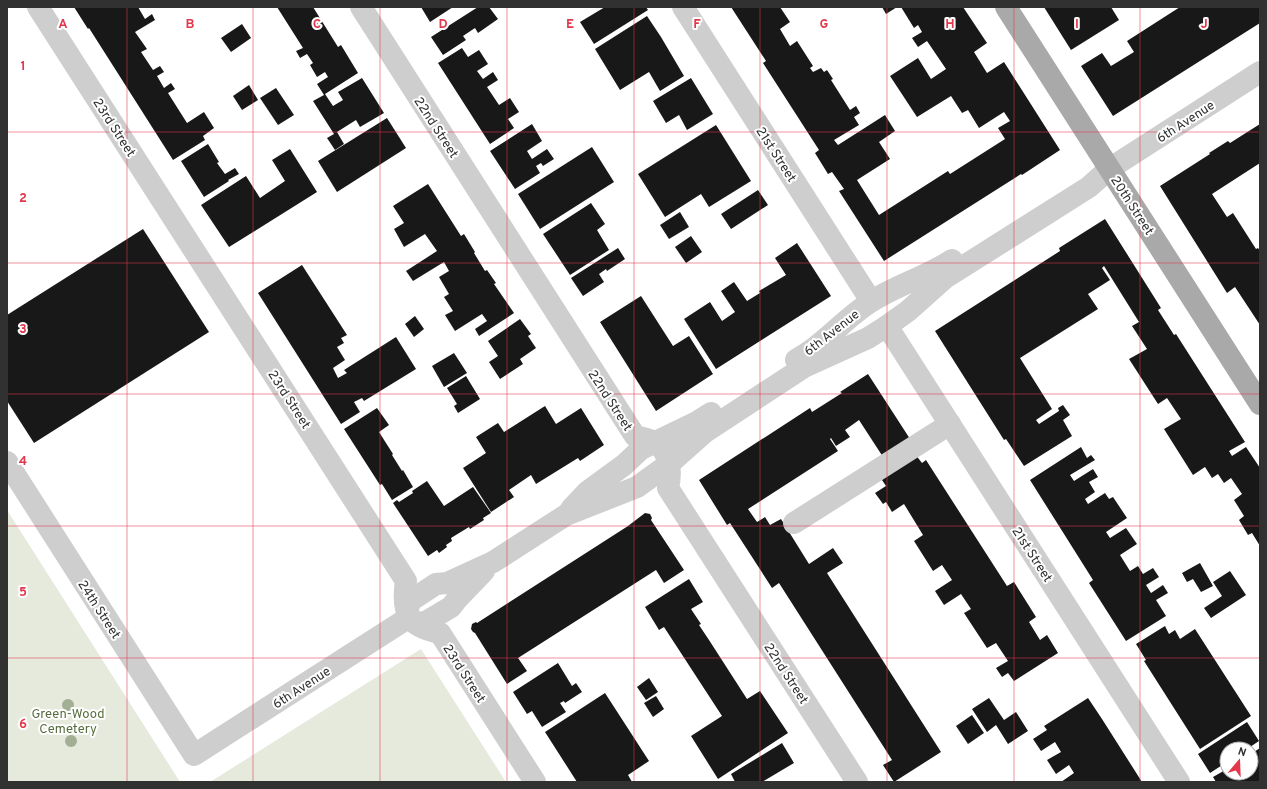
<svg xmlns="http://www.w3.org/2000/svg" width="1267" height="789" viewBox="0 0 1267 789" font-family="Overpass,sans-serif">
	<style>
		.green { fill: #e5eadd }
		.building { fill: #181818 }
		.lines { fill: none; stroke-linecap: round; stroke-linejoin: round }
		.minor { stroke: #cecece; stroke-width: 22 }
		.major { stroke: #a9a9a9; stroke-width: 22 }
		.tree { fill: #a2af95 }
		.grid { fill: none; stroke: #e3384c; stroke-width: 1; stroke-opacity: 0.55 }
		.labels { text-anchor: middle; stroke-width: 4; stroke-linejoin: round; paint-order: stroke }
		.street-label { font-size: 13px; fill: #313131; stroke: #fff }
		.park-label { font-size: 13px; fill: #566d3e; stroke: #fff }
		.grid-label { font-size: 13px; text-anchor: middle; font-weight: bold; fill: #e3384c; stroke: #fff; stroke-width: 4; stroke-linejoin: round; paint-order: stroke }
	</style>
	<rect width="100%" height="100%" fill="#fff"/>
	<g class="green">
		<polygon points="7,510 180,782 7,782"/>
		<polygon points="421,649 506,782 210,782"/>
	</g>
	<g class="building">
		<polygon points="74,7 138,7 145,19 152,14 155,20 135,32 147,49 141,52 153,70 160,66 164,72 157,76 164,88 171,83 175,89 168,93 187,123 204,112 214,128 203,136 205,140 173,160 89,28 88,29"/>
		<polygon points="277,7 313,7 338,47 341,45 358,73 325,94 333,106 343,100 338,92 362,78 384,113 360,127 356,120 337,132 344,144 335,150 327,138 334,134 313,101 324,95 317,84 328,77 325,72 317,77 310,65 313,63 307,54 300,58 296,51 303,48"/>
		<polygon points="421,7 453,7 430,22"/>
		<polygon points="478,7 489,7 498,19 478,33 475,28 463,36 466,40 443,55 431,37"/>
		<polygon points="605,7 646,7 648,10 594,44 580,22"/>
		<polygon points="731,7 780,7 790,22 780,29 790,46 797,41 813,66 810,68 813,72 821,68 824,72 827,70 833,79 831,80 850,110 856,106 860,113 854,117 859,125 834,140 838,145 885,115 895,131 879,142 890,159 857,180 879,215 948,171 950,174 1005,139 998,128 1010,121 1004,112 979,128 968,110 962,113 951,96 917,117 890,76 918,58 931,79 946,69 927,41 918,47 912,38 922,32 918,25 914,28 901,7 963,7 987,43 974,52 987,73 1004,62 1060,150 1022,175 1021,174 884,261 839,191 844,189 832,172 828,174 815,153 819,150 763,63 766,61"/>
		<polygon points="882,7 897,7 886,14"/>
		<polygon points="1044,7 1111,7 1119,20 1071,50"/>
		<polygon points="1180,7 1260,7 1260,23 1113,116 1081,66 1102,53 1111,66 1134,52 1127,41"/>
		<polygon points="647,16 661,37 684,76 660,91 649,72 620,90 595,49"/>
		<polygon points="242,24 251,38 231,52 221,38"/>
		<polygon points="462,48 468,57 479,50 488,64 477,71 483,79 493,72 498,80 487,87 499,105 510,98 519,112 508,119 514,128 490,144 438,63"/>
		<polygon points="691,78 713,114 687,130 679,115 666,123 653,101"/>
		<polygon points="249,85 258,100 242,110 233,96"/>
		<polygon points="276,88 294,115 278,125 260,98"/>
		<polygon points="387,118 406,148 337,192 318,161"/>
		<polygon points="532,124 542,141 527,151 532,159 547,149 554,159 543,166 541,163 536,166 540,173 515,189 490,151"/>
		<polygon points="1260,124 1260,163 1212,194 1227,217 1233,213 1256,249 1258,248 1260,251 1260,325 1235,287 1227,293 1160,186 1210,154 1209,153 1228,141 1230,143"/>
		<polygon points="716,125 751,181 709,207 701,194 665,217 638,174"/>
		<polygon points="208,144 219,162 217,163 225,174 235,168 239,174 228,180 229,181 204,197 181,161"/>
		<polygon points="592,147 614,182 540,229 518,194"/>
		<polygon points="290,149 317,192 229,247 201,205 246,176 260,198 285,181 272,160"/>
		<polygon points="428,184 461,236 464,234 475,252 474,253 485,271 487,270 496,283 494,284 514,313 479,336 475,329 487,321 482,314 455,331 445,315 453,311 444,297 449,294 439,277 449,271 444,262 413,281 406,271 437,251 425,234 404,247 394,229 404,223 393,206"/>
		<polygon points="758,190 768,205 731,229 721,214"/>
		<polygon points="591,203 605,224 597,230 609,250 570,275 543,234"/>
		<polygon points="680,212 689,227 669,239 660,225"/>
		<polygon points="1105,219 1161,308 1158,310 1174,335 1176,334 1245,442 1229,451 1232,456 1246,447 1260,468 1260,546 1252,533 1248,535 1239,520 1244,516 1234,500 1242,494 1231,478 1224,483 1218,474 1212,478 1205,467 1193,475 1164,429 1181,419 1167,398 1158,404 1129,359 1147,349 1132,326 1139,322 1104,266 1102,268 1110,280 1088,294 1098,309 1020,358 1052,409 1036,420 1039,424 1059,411 1058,408 1063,405 1070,415 1063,420 1072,436 1024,466 1006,439 1004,440 935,331 1060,251 1059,248"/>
		<polygon points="143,229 209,332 34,443 7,401 7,315"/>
		<polygon points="691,236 702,252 686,263 675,247"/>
		<polygon points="797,243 831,296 716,369 684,319 710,302 722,321 735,312 721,291 734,282 747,301 760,293 759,291 786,275 775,258"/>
		<polygon points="618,248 625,259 607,271 606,269 599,274 604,282 583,296 571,278"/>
		<polygon points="302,265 347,335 341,338 344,343 337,347 345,360 333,368 338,378 347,373 344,370 396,337 416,369 364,401 362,398 354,402 360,412 341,424 258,293"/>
		<polygon points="641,296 673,346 689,336 713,374 656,411 600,322"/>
		<polygon points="415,316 424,329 414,337 405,324"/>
		<polygon points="520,319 531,334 528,336 536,348 520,359 523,364 500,379 489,362 498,356 488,341"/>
		<polygon points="454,353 467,373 444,387 432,366"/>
		<polygon points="868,374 912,442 885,460 859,420 845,430 850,437 836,446 831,438 830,439 838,451 748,509 757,522 765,517 770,525 781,519 809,564 833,548 843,563 827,573 941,752 894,782 883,765 892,760 779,583 772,588 730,523 727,525 699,480 810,408 812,412 842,393 840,392"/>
		<polygon points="466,376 480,399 458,413 454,406 457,404 447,388"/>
		<polygon points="545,406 556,424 581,408 604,445 580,461 578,458 536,484 531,475 509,490 514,497 491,512 463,468 486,453 476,437 498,423 504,432"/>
		<polygon points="377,408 389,425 379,432 393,454 392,455 402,471 403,470 413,487 392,500 382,484 380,485 344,429"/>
		<polygon points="1081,447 1087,458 1091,455 1095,460 1070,475 1074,481 1093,469 1098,477 1089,482 1095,492 1085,499 1088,504 1105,493 1109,499 1113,497 1127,518 1106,532 1110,538 1126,528 1137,544 1120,555 1130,571 1138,566 1143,574 1153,568 1159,577 1146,585 1151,593 1163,585 1168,593 1156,600 1166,616 1126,641 1089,583 1093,580 1030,480"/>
		<polygon points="915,454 922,463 926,460 1007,586 1014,582 1036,617 1029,622 1040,640 1047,635 1058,653 1014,681 1008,673 1002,677 996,668 1008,661 996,643 987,648 964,613 971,609 961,594 944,605 935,591 952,580 942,565 933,571 914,541 923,535 904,504 892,512 886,502 883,504 875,493 886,486 880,477"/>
		<polygon points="427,481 444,506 473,487 491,513 483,518 484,520 470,529 469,527 451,538 452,541 446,545 447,547 439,553 437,550 428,556 393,503 397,500 399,502 413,493 412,491"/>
		<polygon points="645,513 650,514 652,518 651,520 684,570 664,583 656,570 518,658 527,671 507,684 475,633 473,632 471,629 472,624 476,622 477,623 628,526"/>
		<polygon points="1200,563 1213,586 1201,592 1193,579 1187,582 1182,573"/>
		<polygon points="1230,571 1246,595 1211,618 1204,608 1222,596 1213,582"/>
		<polygon points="689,579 703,602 691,609 701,624 699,625 709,640 747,699 760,691 788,733 718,779 691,736 722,716 664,627 659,630 645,607"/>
		<polygon points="1165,626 1169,634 1175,630 1180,639 1195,629 1251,716 1200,749 1144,661 1146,660 1136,644"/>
		<polygon points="558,663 572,686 576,683 582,692 565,703 564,701 560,703 566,712 542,727 532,711 527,714 513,692"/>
		<polygon points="649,678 658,692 646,700 637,687"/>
		<polygon points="605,693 649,761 628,775 632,782 577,782 545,732"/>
		<polygon points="656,696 664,709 653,717 644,703"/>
		<polygon points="989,698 1004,720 1016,712 1028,731 1008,744 996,725 987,732 972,709"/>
		<polygon points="1088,698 1102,719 1142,782 1061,782 1074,773 1069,765 1056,774 1047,760 1061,752 1055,742 1041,751 1033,739 1047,730 1044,726"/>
		<polygon points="972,715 984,733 968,744 956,726"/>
		<polygon points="1247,722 1259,741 1247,749 1227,749 1227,762 1210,773 1198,754"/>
		<polygon points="782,743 794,763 762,782 735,782 731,774"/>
		<polygon points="1260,748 1260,782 1216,782 1213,777 1227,769 1227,773 1251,773 1251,754"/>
	</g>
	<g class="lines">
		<g class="minor">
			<path d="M38 7 406 581C401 613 408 627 440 633L535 782"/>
			<path d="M361 7 635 436C642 438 650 439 656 443 670 453 672 472 668 488L857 782"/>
			<polyline points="683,7 871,301"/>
			<polyline points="887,326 1179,782"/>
			<path d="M796 360C802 356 809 352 814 348 834 333 851 314 872 301 897 285 926 277 952 260"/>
			<polyline points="7,462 194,755 408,618"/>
			<polyline points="571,509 587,492 624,465 641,449 695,423 711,413"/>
			<polyline points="794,523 950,424"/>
			<polyline points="408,618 408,609 410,601 436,584 447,583 493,562 566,515 637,487 669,464 705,432 804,367 868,338 887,326 908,311 945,278 1089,187 1109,169 1260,72"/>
			<polyline points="408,618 416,622 424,623 451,607 458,598 484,571"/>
		</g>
		<polyline class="major" points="1006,7 1260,404"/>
	</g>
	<g class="tree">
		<circle cx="68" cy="705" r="6"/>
		<circle cx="71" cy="741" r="6"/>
	</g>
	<path class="grid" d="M127 7V782M253 7V782M380 7V782M507 7V782M634 7V782M760 7V782M887 7V782M1014 7V782M1140 7V782M7 132H1260M7 263H1260M7 394H1260M7 526H1260M7 658H1260"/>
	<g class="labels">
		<g class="street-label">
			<text transform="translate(1185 121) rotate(-33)" y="5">6th Avenue</text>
			<text transform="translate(115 127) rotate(57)" y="5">23rd Street</text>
			<text transform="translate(437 127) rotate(57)" y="5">22nd Street</text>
			<text transform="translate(777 154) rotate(57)" y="5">21st Street</text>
			<text transform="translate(1133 205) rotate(57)" y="5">20th Street</text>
			<text transform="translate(831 332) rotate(-38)" y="5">6th Avenue</text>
			<text transform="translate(290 399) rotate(57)" y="5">23rd Street</text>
			<text transform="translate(611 400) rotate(57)" y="5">22nd Street</text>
			<text transform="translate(1033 554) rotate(57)" y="5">21st Street</text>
			<text transform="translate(100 609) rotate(57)" y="5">24th Street</text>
			<text transform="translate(465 673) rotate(57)" y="5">23rd Street</text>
			<text transform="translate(787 673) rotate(57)" y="5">22nd Street</text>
			<text transform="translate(301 687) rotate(-33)" y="5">6th Avenue</text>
		</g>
		<g class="park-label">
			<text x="68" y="718">Green-Wood<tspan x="68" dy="15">Cemetery</tspan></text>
		</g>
	</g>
	<g class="grid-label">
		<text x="63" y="28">A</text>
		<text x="190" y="28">B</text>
		<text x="317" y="28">C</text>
		<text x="443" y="28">D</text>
		<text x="570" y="28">E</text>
		<text x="697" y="28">F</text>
		<text x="824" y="28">G</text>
		<text x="950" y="28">H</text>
		<text x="1077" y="28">I</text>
		<text x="1204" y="28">J</text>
		<text x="23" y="70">1</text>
		<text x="23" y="202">2</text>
		<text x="23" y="333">3</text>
		<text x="23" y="465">4</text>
		<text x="23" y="596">5</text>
		<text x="23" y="728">6</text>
	</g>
	<rect width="1267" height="789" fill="none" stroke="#313131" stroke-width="16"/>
	<g transform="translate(1239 761) rotate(19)"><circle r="19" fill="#ffffff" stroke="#adadad"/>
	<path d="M0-3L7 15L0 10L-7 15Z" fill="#e3384c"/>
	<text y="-6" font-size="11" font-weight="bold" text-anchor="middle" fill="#313131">N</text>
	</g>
</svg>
